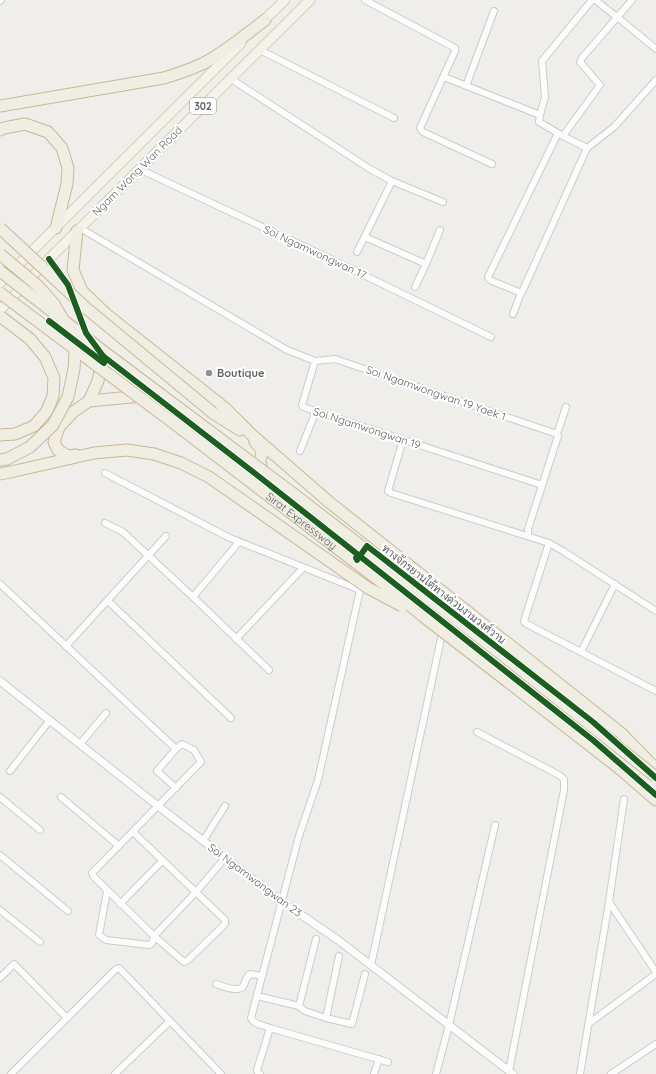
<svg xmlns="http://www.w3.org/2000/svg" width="656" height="1074" viewBox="0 0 656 1074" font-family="Quicksand,Sarabun,sans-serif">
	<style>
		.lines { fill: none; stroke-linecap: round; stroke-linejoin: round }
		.minor-casing { stroke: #cbcccc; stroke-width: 8 }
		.tertiary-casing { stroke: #cbcccc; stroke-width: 9 }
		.primary-casing { stroke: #d7ceb8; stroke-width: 11 }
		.motorway-casing { stroke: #c8b996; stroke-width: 13 }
		.minor { stroke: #fdfcfc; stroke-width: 6 }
		.tertiary { stroke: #fdfcfc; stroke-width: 7 }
		.primary { stroke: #f4f2e9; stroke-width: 9 }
		.motorway { stroke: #f0ede3; stroke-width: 11 }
		.motorway-bridge-casing { stroke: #c8b996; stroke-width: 13; stroke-linecap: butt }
		.motorway-bridge { stroke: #f0ede3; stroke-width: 11 }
		.cycleway-casing { stroke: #fff; stroke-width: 8 }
		.cycleway { stroke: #1b5e20; stroke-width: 6 }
		.poi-dot { fill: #919496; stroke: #fff; stroke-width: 1.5 }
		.labels { text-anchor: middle; stroke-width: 4; stroke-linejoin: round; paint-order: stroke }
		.shield { fill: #fff; stroke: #8f9295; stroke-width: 1 }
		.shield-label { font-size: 10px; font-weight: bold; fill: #5f6368 }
		.street-label { font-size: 11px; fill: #5f6368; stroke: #fff }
		.poi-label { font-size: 11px; font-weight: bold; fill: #5f6368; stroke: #fff; text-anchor: start }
	</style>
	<rect width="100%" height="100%" fill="#efeeea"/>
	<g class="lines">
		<defs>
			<g id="minor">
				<polyline points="365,0 455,48 455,51 420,128 421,130 423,132 492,164"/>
				<polyline points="595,0 617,17 656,49"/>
				<polyline points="0,1 1,0"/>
				<polyline points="260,50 394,118"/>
				<polyline points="444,77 540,115"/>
				<polyline points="231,79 370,169 392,181 443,202"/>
				<polyline points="466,86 494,11"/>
				<polyline points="558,133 488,277 489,279 492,281 519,292 521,293 523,290 587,148 614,127 656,80"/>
				<polyline points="563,136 600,85 580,62 582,58 632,0"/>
				<polyline points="587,148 563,136 539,122 540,115 545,97 542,61 592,0"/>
				<polyline points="139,169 333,260 491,337"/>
				<polyline points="80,228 287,350 315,361 302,405 303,407 542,485"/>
				<polyline points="365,237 426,264 415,287"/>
				<polyline points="357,252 392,181"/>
				<polyline points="49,259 68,285 69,289"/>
				<polyline points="426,264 440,230"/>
				<polyline points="73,299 86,333 89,337"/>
				<polyline points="513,314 521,293"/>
				<polyline points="315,361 335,359 557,434"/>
				<polyline points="151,394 220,446 368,562 605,750"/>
				<polyline points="403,440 388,491 391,493 549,543 563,551 656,611"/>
				<polyline points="300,451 316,411"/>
				<polyline points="105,473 230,538 360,590"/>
				<polyline points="105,523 123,532 193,597 269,670"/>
				<polyline points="528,536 528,529 558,436 557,434 566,407"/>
				<polyline points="549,543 524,621 525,623 656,691"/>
				<path d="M366 569 360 590 318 780 299 836 251 1018C254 1025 263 1025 270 1028L388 1062"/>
				<polyline points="0,584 176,749 182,744 194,750 201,762 92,873 94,877 154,936 184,962 188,960 223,926 225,923 225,920 133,832"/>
				<polyline points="193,597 239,542"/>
				<polyline points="108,601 231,718"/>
				<polyline points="236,639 303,568"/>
				<polyline points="66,646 166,536"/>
				<polyline points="581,652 615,584"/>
				<polyline points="477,732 559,775 564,779 564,790 509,1071"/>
				<polyline points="80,744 106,713"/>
				<polyline points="10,771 50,720"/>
				<polyline points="176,788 157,771 176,749"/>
				<polyline points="0,797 40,830"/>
				<polyline points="61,797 119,846"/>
				<polyline points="203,841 225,806"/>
				<polyline points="0,855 68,911"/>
				<polyline points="107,891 99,935 106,940 149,945 152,943 154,936 196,892 225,858"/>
				<polyline points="609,902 656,972"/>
				<polyline points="120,904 162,861"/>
				<polyline points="0,910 40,942"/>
				<polyline points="371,965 443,629"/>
				<polyline points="0,978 14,964 67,1018"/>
				<path d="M216 984C223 986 240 994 244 985 246 980 246 977 250 974L262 976"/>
				<polyline points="257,996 299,1006 305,1011 326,1018 352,1024 365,974"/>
				<polyline points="299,1006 316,939"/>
				<polyline points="326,1018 339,956"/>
				<polyline points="588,1024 656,974"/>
				<polyline points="11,1074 116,969 119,968 221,1074"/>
				<polyline points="115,1074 170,1021"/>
				<polyline points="260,1074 258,1073 257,1070 270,1028"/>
				<polyline points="374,1074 379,1059"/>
				<polyline points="436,1074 449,1025 495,825"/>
				<polyline points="580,1074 609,902 624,799"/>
				<polyline points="611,1074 656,1044"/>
			</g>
			<polyline id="tertiary" points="0,681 158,806 281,901 338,940 513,1074"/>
			<g id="primary">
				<polyline points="260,24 285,0"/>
				<polyline points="0,283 241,43"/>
				<polyline points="0,310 49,259 310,0"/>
			</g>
			<g id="motorway">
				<path d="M0 106 164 78C177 74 189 70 202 64 224 53 245 35 265 20"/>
				<polyline points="0,130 4,128 25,124 48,132 62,148 68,168 67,184 56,228"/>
				<polyline points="77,231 73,270 82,291 106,314 225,408 253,436 329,502 621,733 656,769"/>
				<polyline points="0,316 30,339 45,357 54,378 53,396 47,411 34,426 15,434 0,435"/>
				<polyline points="89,401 152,395"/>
				<polyline points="213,413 240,430"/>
				<polyline points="76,455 68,456 58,450 54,442 59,427 73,412 89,401 98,381 103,356"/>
				<polyline points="0,460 7,459 30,447"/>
				<path d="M261 465C258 472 262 476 266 482"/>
				<path d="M254 467C264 458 264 451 255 442"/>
				<polyline points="0,474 15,471 94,453 127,450 154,454"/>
				<polyline points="507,681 619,768 656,800"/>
			</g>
		</defs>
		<use href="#minor" class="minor-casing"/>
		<use href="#tertiary" class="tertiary-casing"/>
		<use href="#primary" class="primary-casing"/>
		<use href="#motorway" class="motorway-casing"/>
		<use href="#minor" class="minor"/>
		<use href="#tertiary" class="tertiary"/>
		<use href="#primary" class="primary"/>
		<use href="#motorway" class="motorway"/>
		<defs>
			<g id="motorway-bridge">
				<polyline points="0,228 86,308 213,413"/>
				<polyline points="0,254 38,286 54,304 71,333 75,351 74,369 68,397 53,425 30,447"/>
				<polyline points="0,271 99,348 291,492 501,654 656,777"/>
				<path id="s1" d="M0 293 179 427 385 585 424 617 507 681"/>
				<polyline points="154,454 181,463 209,477 368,588 402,606"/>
			</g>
		</defs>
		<use href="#motorway-bridge" class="motorway-bridge-casing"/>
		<use href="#motorway-bridge" class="motorway-bridge"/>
		<defs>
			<g id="cycleway">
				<polyline points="49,259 68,285 86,333 103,356 257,475 594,741 656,795"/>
				<polyline points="49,321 104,363"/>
				<polyline points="356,558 357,560 367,546 593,722 656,778"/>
			</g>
		</defs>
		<use href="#cycleway" class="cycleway-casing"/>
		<use href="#cycleway" class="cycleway"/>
	</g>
	<circle class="poi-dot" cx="209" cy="373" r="4"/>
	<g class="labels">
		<rect class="shield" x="190" y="98" width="26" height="16" rx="3"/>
		<g class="shield-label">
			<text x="203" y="110">302</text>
		</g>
		<g class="street-label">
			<text transform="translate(137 171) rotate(-45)" y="4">Ngam Wong Wan Road</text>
			<text transform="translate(315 252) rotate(25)" y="4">Soi Ngamwongwan 17</text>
			<text transform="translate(436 393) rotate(19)" y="4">Soi Ngamwongwan 19 Yaek 1</text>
			<text transform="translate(367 428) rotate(18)" y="4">Soi Ngamwongwan 19</text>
			<text dy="4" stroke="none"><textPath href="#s1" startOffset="378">Sirat Expressway</textPath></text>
			<text transform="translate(444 594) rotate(38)" y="4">ทางจักรยานใต้ทางด่วนงามวงศ์วาน</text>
			<text transform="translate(255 880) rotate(37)" y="4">Soi Ngamwongwan 23</text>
		</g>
		<g class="poi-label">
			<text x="217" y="377">Boutique</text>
		</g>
	</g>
</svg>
